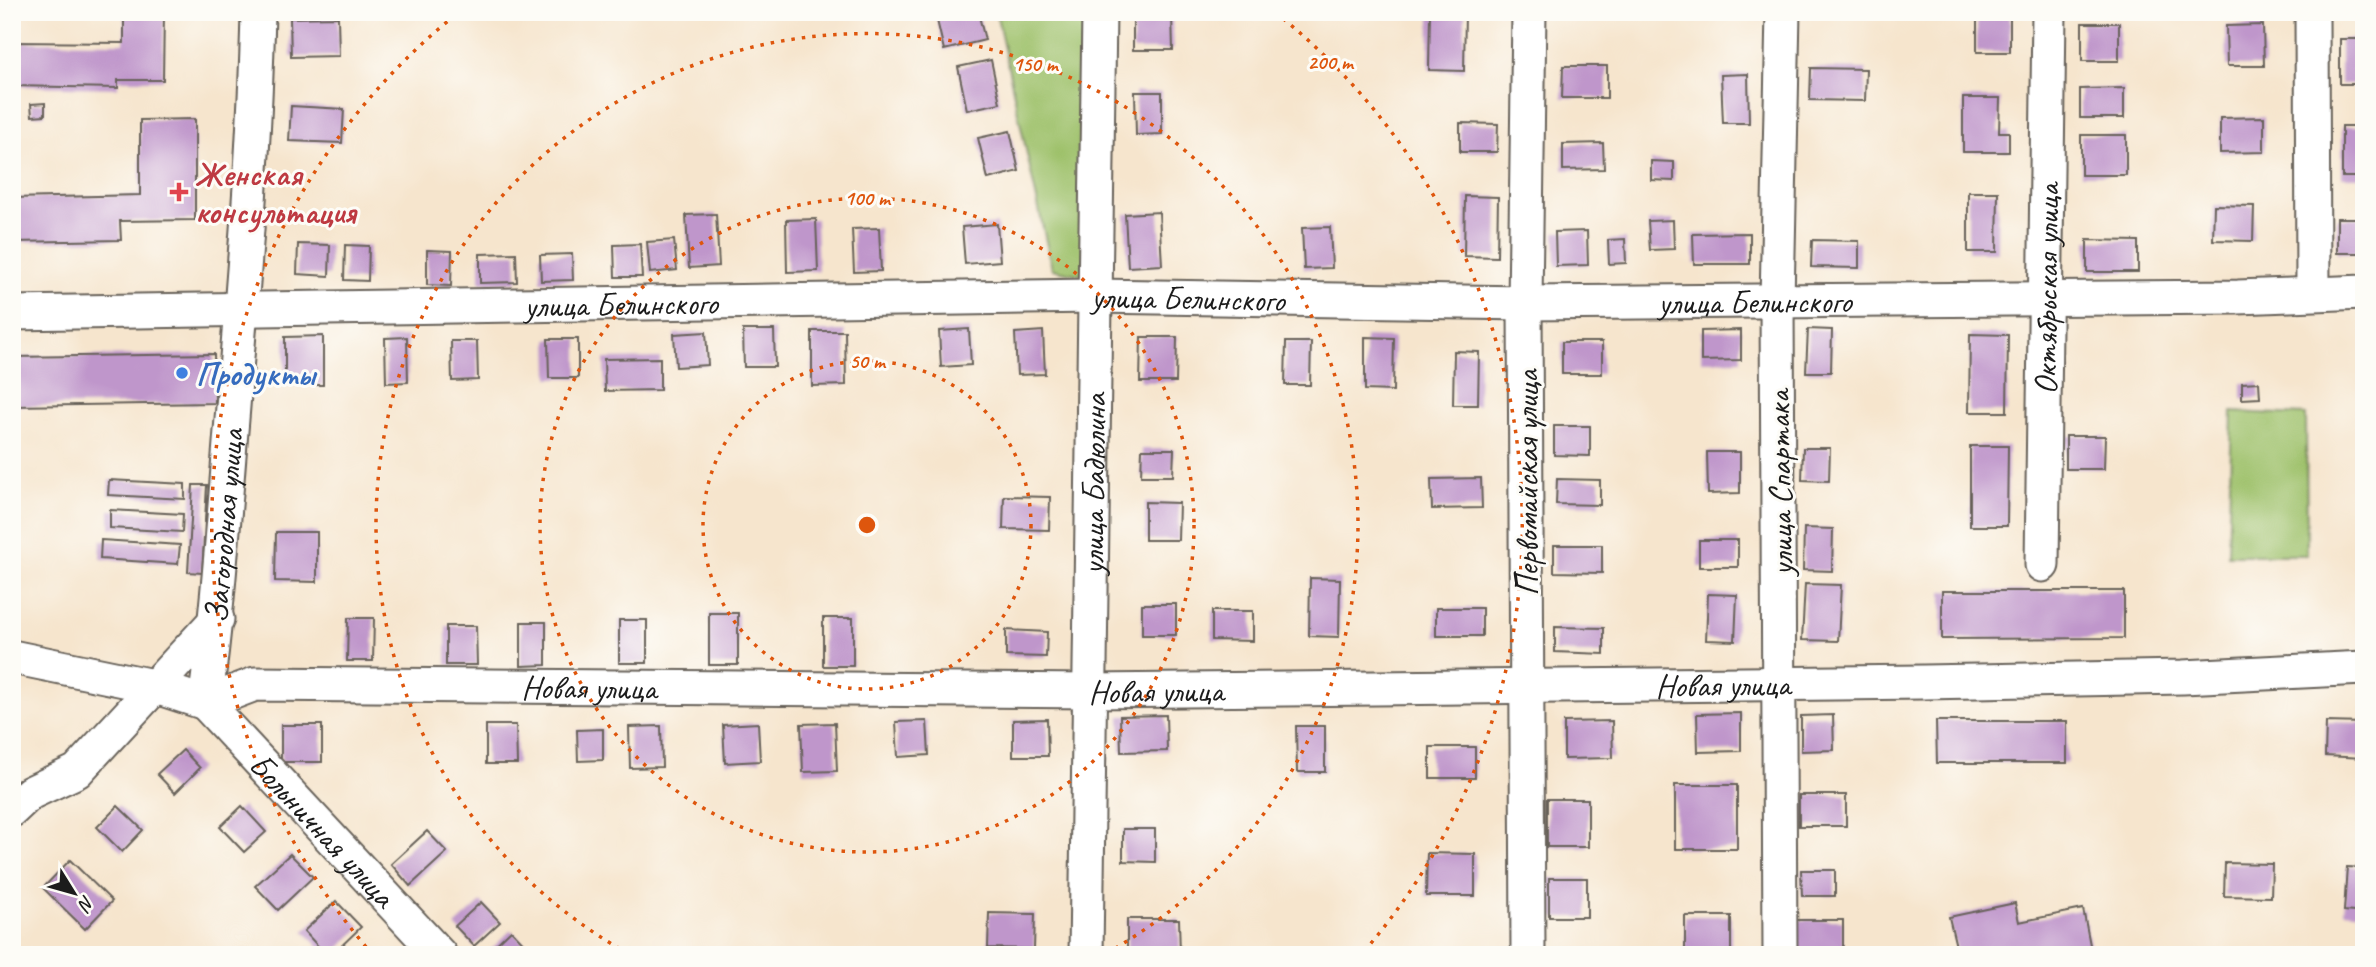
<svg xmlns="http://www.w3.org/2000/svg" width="2376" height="967" viewBox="0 0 2376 967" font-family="Caveat,sans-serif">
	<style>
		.green { fill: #9ec16b; stroke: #5d6e44; stroke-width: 2 }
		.building { fill: #bf96cb }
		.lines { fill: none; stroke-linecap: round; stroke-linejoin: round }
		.minor-casing { stroke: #68625a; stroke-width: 37 }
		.minor { stroke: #fff; stroke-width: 33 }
		.ring { fill: none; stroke: #de560d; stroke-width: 3.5; stroke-dasharray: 3.5 7 }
		.health-dot { fill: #e0444e; stroke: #fdfcf7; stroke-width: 2.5 }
		.shop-dot { fill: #3f7fe0; stroke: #fdfcf7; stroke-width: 2.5 }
		.labels { text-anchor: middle; stroke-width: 6; stroke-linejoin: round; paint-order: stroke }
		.health-label { font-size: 33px; font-weight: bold; fill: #be3a42; stroke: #fdfcf7; text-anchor: start }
		.street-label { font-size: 33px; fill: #1c1c1c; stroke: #fdfcf7 }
		.shop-label { font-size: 33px; font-weight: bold; fill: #366cbe; stroke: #fdfcf7; text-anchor: start }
		.centre { fill: #de560d; stroke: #fdfcf7; stroke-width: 3.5 }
		.ring-label { font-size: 21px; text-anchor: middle; font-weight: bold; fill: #de560d; stroke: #fdfcf7; stroke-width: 6; stroke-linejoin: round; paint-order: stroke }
	</style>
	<rect width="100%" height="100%" fill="#fdfcf7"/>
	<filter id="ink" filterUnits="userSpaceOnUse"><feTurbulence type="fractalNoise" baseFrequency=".0143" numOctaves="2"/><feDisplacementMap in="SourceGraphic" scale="14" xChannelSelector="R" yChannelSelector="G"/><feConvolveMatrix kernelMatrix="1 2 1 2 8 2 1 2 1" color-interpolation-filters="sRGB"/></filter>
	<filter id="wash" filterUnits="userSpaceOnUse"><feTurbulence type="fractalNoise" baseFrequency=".00686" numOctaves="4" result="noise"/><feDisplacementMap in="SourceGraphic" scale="28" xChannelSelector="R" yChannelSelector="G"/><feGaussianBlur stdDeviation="1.57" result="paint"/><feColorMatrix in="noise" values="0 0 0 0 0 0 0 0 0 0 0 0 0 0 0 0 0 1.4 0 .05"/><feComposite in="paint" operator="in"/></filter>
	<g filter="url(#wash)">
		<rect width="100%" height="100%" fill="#f6e5cd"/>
		<g class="green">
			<polygon points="996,12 1087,12 1085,276 1052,269"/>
			<polygon points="2232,412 2306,415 2307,555 2228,555"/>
		</g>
		<g id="blocks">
			<g class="building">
				<polygon points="124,12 164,12 163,80 118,80 118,88 12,86 12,42 124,43"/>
				<polygon points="952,12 978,12 985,40 944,50 936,16"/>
				<polygon points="1430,12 1465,12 1464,71 1429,70"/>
				<rect x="1560" y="12" width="62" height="4"/>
				<polygon points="1716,12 1751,12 1751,18 1716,17"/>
				<rect x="1977" y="12" width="33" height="40"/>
				<polygon points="1133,15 1172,15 1173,50 1133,50"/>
				<polygon points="338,17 339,56 291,57 290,18"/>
				<rect x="2082" y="23" width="37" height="38"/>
				<polygon points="2263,25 2264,66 2227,66 2226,26"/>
				<rect x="2340" y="39" width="24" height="45"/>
				<polygon points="991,60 1000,103 967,110 958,67"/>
				<polygon points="1563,66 1607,66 1607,98 1562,98"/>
				<polygon points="1811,68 1866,69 1865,101 1810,100"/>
				<polygon points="1748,74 1749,123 1723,123 1721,75"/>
				<polygon points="2124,88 2124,118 2080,118 2080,89"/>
				<polygon points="1135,92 1162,92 1162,134 1136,135"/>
				<polygon points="1963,98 2000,98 1999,132 2009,132 2009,152 1963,152"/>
				<polygon points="45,103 45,115 32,116 31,104"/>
				<polygon points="291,106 344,109 342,143 289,141"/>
				<polygon points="2264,117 2264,152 2220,153 2220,118"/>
				<polygon points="195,119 195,220 120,221 121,240 12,242 12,198 140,195 140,120"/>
				<polygon points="1460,123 1498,124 1497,152 1460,152"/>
				<rect x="2342" y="126" width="22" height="51"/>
				<polygon points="1010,131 1019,171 988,179 978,138"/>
				<rect x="2081" y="135" width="45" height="40"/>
				<polygon points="1603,143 1604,169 1563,170 1563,144"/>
				<polygon points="1651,161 1674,162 1674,181 1651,180"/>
				<polygon points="1968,192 1998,192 1997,252 1968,252"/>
				<polygon points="1465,196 1498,197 1497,257 1464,256"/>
				<polygon points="2214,205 2254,206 2253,241 2213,240"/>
				<polygon points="1159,212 1162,265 1128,267 1125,214"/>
				<polygon points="716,214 719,266 689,268 686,215"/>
				<rect x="2337" y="218" width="27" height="35"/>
				<polygon points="816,219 818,271 787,272 786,220"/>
				<polygon points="1673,220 1674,249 1650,250 1648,221"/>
				<polygon points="997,224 1000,261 965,264 962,227"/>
				<polygon points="1330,227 1332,268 1304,269 1302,228"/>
				<polygon points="879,228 881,271 854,272 852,229"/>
				<polygon points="1587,231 1588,265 1556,266 1555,232"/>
				<polygon points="1750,233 1750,264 1694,264 1693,234"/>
				<polygon points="1625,239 1626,263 1609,264 1608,240"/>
				<polygon points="674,240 677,270 650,273 647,242"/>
				<polygon points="1812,240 1859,241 1859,268 1811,267"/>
				<polygon points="2087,240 2138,241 2138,272 2087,272"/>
				<polygon points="298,244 330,245 329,276 297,274"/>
				<polygon points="640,244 642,277 615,277 614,245"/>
				<polygon points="345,245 369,246 368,281 344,280"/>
				<polygon points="427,250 452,251 451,286 427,285"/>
				<polygon points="516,253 517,282 480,283 480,254"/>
				<polygon points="572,254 573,280 541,281 540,255"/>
				<polygon points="969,329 971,365 941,367 939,331"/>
				<polygon points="1808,329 1832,330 1831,372 1806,372"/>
				<polygon points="743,330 774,330 775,367 744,367"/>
				<polygon points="1741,330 1741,360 1701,361 1701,331"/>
				<polygon points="812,331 845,331 846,385 812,386"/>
				<polygon points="1043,331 1045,374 1017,375 1015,333"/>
				<polygon points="706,332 708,365 676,367 674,334"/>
				<polygon points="1970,334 2008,335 2007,412 1969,412"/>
				<polygon points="323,336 323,385 285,385 285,337"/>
				<polygon points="407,337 408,382 386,383 385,338"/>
				<polygon points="1141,337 1177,337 1176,382 1140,382"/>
				<polygon points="1365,337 1394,338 1393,391 1365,390"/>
				<polygon points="548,339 578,339 578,378 549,378"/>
				<polygon points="451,341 477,341 478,380 452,381"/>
				<polygon points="1286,342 1311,342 1310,385 1285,385"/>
				<rect x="1562" y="342" width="40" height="32"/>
				<polygon points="1454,351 1479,352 1478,405 1453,405"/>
				<polygon points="214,354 215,403 12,406 12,357"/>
				<polygon points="660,358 660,390 605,391 604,359"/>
				<polygon points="2259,382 2260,398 2242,399 2242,383"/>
				<polygon points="1554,426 1590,426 1590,456 1554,455"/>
				<polygon points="2066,436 2105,436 2104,469 2066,469"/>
				<polygon points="1970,446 2008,446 2007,526 1970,526"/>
				<polygon points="1803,448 1830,448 1829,481 1802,480"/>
				<polygon points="1142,449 1174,449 1173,476 1141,476"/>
				<polygon points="1707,452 1740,452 1740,493 1708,494"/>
				<polygon points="1481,478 1482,508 1432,509 1431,479"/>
				<polygon points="1557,479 1600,480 1600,505 1556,504"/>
				<polygon points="109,480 185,484 185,499 108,495"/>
				<polygon points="193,485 207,485 202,573 188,572"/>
				<polygon points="1004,496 1050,497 1049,530 1003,529"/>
				<polygon points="1145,502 1179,503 1178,540 1145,540"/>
				<polygon points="110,510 183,514 182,532 110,528"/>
				<polygon points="1804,528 1833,529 1832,571 1803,570"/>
				<polygon points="276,532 317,532 317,582 275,581"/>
				<polygon points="101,540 180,545 178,564 100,559"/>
				<rect x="1699" y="540" width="39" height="27"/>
				<polygon points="1554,545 1602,545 1602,573 1554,572"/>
				<polygon points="1310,578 1340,579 1339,637 1309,636"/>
				<polygon points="1805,584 1841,585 1838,641 1802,640"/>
				<polygon points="1942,591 2124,591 2124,638 1942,639"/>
				<polygon points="1708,594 1737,595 1735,641 1706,640"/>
				<rect x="1142" y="604" width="34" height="31"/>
				<rect x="1436" y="608" width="46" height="28"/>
				<polygon points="1212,611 1253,611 1253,641 1212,640"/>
				<rect x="709" y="613" width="29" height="52"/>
				<polygon points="348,618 374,618 373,661 347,661"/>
				<rect x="823" y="618" width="30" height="48"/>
				<rect x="619" y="620" width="28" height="43"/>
				<polygon points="521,622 546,622 546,665 521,666"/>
				<polygon points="446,626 476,626 477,665 446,665"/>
				<polygon points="1555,627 1604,628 1604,654 1555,652"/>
				<polygon points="1006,630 1047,632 1046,657 1006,656"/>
				<polygon points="1741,713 1741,751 1698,752 1697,714"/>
				<polygon points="1166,715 1167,751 1121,752 1120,716"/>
				<polygon points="1833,715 1834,750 1801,751 1801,716"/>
				<polygon points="1047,719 1048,756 1013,756 1013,720"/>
				<polygon points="927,721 929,755 898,757 896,722"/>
				<polygon points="1612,721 1613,758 1564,759 1564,722"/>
				<polygon points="1936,721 2067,721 2067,763 1937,763"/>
				<polygon points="2326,722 2364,723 2364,758 2325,756"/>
				<polygon points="758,723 760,761 725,763 723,725"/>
				<polygon points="835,723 837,771 803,772 801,724"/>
				<rect x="281" y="725" width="41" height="37"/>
				<polygon points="486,725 516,725 517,764 486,764"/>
				<polygon points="661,726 662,767 630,768 629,727"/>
				<polygon points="1296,726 1325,726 1325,772 1297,772"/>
				<polygon points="603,729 603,760 578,761 577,730"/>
				<rect x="1430" y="747" width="45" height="31"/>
				<polygon points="183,750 200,768 175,793 157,774"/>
				<rect x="1675" y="785" width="62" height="64"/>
				<rect x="1799" y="795" width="47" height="31"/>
				<rect x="1547" y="799" width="41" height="48"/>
				<polygon points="118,806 143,830 122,852 97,827"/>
				<polygon points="242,806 266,832 244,852 220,827"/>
				<polygon points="1123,829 1155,829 1155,862 1123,861"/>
				<polygon points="427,831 447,852 410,886 391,864"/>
				<polygon points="1427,853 1475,854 1475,896 1426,896"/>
				<polygon points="290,854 313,877 278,910 255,886"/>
				<polygon points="70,860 112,901 85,929 43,888"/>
				<polygon points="2225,863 2272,864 2271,897 2224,896"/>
				<polygon points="2347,867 2364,868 2364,913 2344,911"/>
				<polygon points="1801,870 1835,870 1835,896 1802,896"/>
				<rect x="1549" y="878" width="38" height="39"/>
				<polygon points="336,901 361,927 332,955 326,955 304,931"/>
				<polygon points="481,902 500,922 474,946 455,926"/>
				<polygon points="2015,903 2019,922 2083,909 2092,955 1958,955 1949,917"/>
				<polygon points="989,913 1035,914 1034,949 988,948"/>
				<rect x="1685" y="916" width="46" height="39"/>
				<polygon points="1127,919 1179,919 1180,954 1127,955"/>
				<rect x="1796" y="920" width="47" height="35"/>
				<polygon points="511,930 535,955 485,955"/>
			</g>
		</g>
	</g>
	<g filter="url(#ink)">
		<use href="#blocks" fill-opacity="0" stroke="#68625a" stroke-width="2"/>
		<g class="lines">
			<defs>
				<g id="minor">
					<polyline points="2312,12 2313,293"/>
					<path id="s1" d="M12 313 1095 296 1525 303 2238 297 2364 292"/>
					<path id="s2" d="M2042 565 2049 12"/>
					<path id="s3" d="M12 657 153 686 205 703 255 684 1091 691 1924 682 2183 677 2364 668"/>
					<path id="s4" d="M205 703C218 609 224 514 232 419 243 284 255 148 258 12"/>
					<path id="s5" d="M205 703 440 955"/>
					<polyline points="12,810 30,793 77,771 217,619"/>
					<path id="s6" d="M1086 955 1099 12"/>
					<polyline points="1528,955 1525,303 1529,12"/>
					<polyline points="1780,955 1777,301 1783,12"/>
				</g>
			</defs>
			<use href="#minor" class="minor-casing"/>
			<use href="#minor" class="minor"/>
		</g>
	</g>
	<g class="ring">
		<circle cx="867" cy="525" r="164"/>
		<circle cx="867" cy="525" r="327"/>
		<path d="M629 954A491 491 0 1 1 1105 954"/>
		<path d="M373 955A655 655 0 0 1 459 12M1275 12A655 655 0 0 1 1361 955"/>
	</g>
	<path class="health-dot" d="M175.5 181.5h7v7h7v7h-7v7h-7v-7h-7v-7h7z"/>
	<circle class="shop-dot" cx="182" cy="373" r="7"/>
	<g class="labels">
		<g class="health-label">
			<text x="195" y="185">Женская<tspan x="195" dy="38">консультация</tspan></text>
		</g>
		<g class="street-label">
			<text dy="12" stroke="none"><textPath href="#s2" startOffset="276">Октябрьская улица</textPath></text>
			<text dy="12" stroke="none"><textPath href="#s1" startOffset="1176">улица Белинского</textPath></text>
			<text dy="12" stroke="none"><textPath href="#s1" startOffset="1743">улица Белинского</textPath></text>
			<text dy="12" stroke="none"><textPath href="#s1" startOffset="609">улица Белинского</textPath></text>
			<text transform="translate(1526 483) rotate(-90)" y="12">Первомайская улица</text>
			<text transform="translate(1779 483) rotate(-91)" y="12">улица Спартака</text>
			<text dy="12" stroke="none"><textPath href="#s6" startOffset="471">улица Бадюлина</textPath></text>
			<text dy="12" stroke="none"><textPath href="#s4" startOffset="178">Загородная улица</textPath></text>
			<text dy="12" stroke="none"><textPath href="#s3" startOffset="1720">Новая улица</textPath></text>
			<text dy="12" stroke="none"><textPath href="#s3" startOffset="586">Новая улица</textPath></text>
			<text dy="12" stroke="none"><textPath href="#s3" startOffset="1153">Новая улица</textPath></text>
			<text dy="12" stroke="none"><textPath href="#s5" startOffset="173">Больничная улица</textPath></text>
		</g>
		<g class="shop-label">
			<text x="196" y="385">Продукты</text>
		</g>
	</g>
	<circle cx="867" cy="525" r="10" class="centre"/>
	<g class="ring-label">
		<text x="1330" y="69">200 m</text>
		<text x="1035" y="71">150 m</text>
		<text x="867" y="205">100 m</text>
		<text x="867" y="368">50 m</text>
	</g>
	<rect width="2376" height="967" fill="none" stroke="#fdfcf7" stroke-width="42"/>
	<g transform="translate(74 893) rotate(127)" stroke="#fdfcf7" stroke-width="5" paint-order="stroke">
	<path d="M0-5L12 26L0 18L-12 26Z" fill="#1c1c1c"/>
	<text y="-10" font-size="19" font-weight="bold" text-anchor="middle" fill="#1c1c1c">N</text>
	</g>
</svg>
